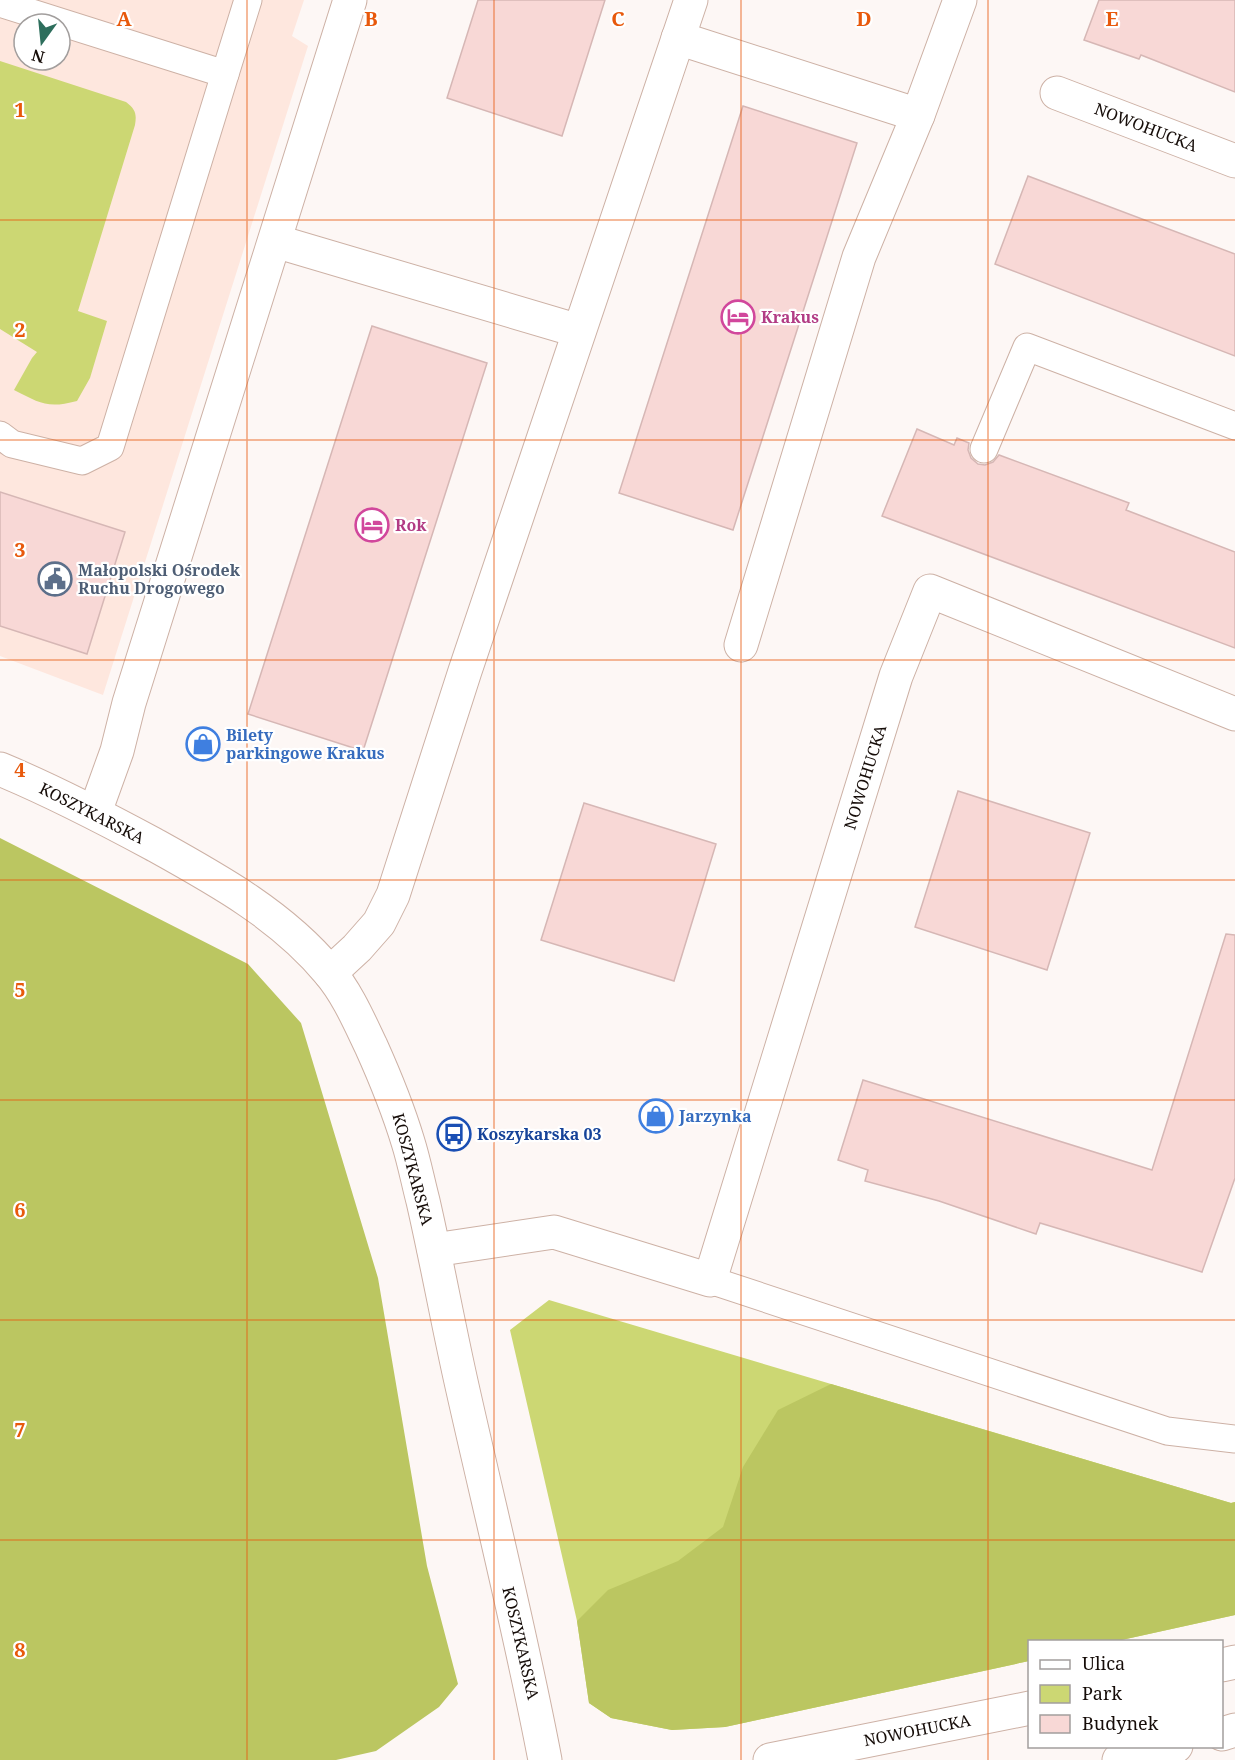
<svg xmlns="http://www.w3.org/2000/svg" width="1235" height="1760" viewBox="0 0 1235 1760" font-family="'Noto Serif',serif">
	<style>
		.built { fill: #fee7de; fill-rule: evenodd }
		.green { fill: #ccd773 }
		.forest { fill: #bbc661 }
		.building { fill: #f8d8d6; stroke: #d6b7b5; stroke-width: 1.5 }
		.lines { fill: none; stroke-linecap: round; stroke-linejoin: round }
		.service-casing { stroke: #cdb1a5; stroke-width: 29 }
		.minor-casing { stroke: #cdb1a5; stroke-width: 35 }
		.secondary-casing { stroke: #cdb1a5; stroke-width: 35 }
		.service { stroke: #fff; stroke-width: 27 }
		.minor { stroke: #fff; stroke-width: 33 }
		.secondary { stroke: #fff; stroke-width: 33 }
		.grid { fill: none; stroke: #e8590c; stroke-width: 1.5; stroke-opacity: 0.55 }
		.labels { text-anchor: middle; stroke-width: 4.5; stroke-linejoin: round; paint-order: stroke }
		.street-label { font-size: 16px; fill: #160d09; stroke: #fff }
		.hotel-label { font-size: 16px; font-weight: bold; fill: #b23c85; stroke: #fff; text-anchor: start }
		.service-label { font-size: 16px; font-weight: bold; fill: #4e5e75; stroke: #fff; text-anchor: start }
		.shop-label { font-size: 16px; font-weight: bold; fill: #366cbe; stroke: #fff; text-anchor: start }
		.transit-label { font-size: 16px; font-weight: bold; fill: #164399; stroke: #fff; text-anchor: start }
		.grid-label { font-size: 20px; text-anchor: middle; font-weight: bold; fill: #e8590c; stroke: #fff; stroke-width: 4.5; stroke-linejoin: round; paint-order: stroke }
	</style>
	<rect width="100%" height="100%" fill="#fdf7f5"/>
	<path class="built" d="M0 0H304L292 36 308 46 103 695 0 656ZM24 24H60V60H24Z"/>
	<g class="green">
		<path d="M0 61 126 102C135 109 137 113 135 125L78 311 107 321 90 378 77 401C47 409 40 403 14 390L32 358 37 352 0 329Z"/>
		<polygon points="549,1300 1231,1503 1235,1502 1235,1615 1117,1641 1030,1642 1029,1661 725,1727 672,1730 611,1718 589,1703 577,1621 510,1330"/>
	</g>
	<g class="forest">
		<polygon points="0,838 248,964 301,1023 378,1278 427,1566 458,1684 439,1707 376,1751 336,1760 0,1760"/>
		<polygon points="831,1384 1231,1503 1235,1502 1235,1615 1117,1641 1030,1642 1029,1661 725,1727 672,1730 611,1718 589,1703 577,1621 608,1590 678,1561 723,1527 743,1467 778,1410"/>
	</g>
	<g class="building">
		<polygon points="478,0 605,0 562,136 447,98"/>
		<polygon points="1099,0 1235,0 1235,92 1141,55 1139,59 1084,40"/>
		<polygon points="743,106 857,143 733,530 619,493"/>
		<polygon points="1028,176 1235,254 1235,356 995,264"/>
		<polygon points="372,326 487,363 363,751 248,714"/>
		<polygon points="917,429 954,445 957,438 969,443 968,450 971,458 978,464 985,465 993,462 999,455 1129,503 1126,510 1235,552 1235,648 882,516"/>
		<polygon points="0,492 125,532 87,654 0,626"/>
		<polygon points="958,791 1090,833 1047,970 915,927"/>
		<polygon points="584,803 716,844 674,981 541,940"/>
		<polygon points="1226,934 1235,935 1235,1178 1202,1272 1040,1223 1036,1234 939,1201 865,1181 868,1170 838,1160 863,1080 1152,1170"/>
	</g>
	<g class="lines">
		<defs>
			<g id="service">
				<polyline points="0,3 225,74 248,0"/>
				<polyline points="0,435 12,444 82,461 110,447 225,74"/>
				<polyline points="984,449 1027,347 1235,426"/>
				<polyline points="710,1280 1167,1431 1235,1439"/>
			</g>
			<g id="minor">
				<polyline points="678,38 918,115 960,0"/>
				<polyline points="1057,93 1235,161"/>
				<polyline points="275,241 579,331"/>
				<polyline points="741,645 859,257 918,115"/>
				<path d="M0 769C53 791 103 817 153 844 216 879 282 915 329 972 347 993 359 1021 371 1046 385 1077 398 1109 408 1142 414 1161 418 1182 423 1201 437 1262 448 1324 462 1386 490 1511 521 1634 545 1760"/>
				<polyline points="95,812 117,751 129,703 350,0"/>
				<polyline points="330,973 357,948 379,923 393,895 465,671 691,0"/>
				<polyline points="434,1250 554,1232 710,1280 896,676 930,591 1235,714"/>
			</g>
			<g id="secondary">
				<polyline points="1222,1665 1235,1662"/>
				<polyline points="1222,1734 1235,1730"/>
				<polyline points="770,1760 1030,1708"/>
				<polyline points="1119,1760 1176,1746"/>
			</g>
		</defs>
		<use href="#service" class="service-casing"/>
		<use href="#minor" class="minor-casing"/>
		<use href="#secondary" class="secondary-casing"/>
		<use href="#service" class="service"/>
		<use href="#minor" class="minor"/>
		<use href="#secondary" class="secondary"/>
	</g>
	<path class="grid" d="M247 0V1760M494 0V1760M741 0V1760M988 0V1760M0 220H1235M0 440H1235M0 660H1235M0 880H1235M0 1100H1235M0 1320H1235M0 1540H1235"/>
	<defs>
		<symbol id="hotel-ring" viewBox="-11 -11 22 22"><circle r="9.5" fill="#fff" stroke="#d1479c" stroke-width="1.5"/><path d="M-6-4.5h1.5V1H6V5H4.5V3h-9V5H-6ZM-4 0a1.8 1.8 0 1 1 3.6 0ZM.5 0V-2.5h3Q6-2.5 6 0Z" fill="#d1479c"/></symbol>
		<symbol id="civic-ring" viewBox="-11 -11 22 22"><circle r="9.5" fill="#fff" stroke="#5c6f8a" stroke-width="1.5"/><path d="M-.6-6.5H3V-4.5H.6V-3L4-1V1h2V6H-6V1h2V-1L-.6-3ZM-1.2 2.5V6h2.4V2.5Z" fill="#5c6f8a"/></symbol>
		<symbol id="shop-ring" viewBox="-11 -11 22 22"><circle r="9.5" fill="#fff" stroke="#3f7fe0" stroke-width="1.5"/><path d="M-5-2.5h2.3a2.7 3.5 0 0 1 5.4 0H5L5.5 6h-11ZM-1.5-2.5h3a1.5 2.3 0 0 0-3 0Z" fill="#3f7fe0"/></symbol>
		<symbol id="bus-ring" viewBox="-11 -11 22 22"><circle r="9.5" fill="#fff" stroke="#1a4fb4" stroke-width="1.5"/><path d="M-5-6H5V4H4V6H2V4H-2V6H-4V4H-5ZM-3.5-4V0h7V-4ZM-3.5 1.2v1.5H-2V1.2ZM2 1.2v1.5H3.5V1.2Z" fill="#1a4fb4"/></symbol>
	</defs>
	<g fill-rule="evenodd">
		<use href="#hotel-ring" x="719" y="298" width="38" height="38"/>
		<use href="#hotel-ring" x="353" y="506" width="38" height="38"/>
		<use href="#civic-ring" x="36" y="560" width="38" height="38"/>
		<use href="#shop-ring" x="184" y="725" width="38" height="38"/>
		<use href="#shop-ring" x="637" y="1097" width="38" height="38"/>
		<use href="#bus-ring" x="435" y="1115" width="38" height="38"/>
	</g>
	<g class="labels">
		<g class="street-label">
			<text transform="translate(1146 127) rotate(21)" y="6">NOWOHUCKA</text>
			<text transform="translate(865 777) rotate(-73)" y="6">NOWOHUCKA</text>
			<text transform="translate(92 813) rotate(27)" y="6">KOSZYKARSKA</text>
			<text transform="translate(413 1169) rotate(75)" y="6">KOSZYKARSKA</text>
			<text transform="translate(521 1643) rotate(77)" y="6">KOSZYKARSKA</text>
			<text transform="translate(917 1730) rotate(-11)" y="6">NOWOHUCKA</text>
		</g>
		<g class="hotel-label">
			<text x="761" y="323">Krakus</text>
			<text x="395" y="531">Rok</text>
		</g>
		<g class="service-label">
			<text x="78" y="576">Małopolski Ośrodek<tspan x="78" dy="18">Ruchu Drogowego</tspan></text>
		</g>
		<g class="shop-label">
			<text x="226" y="741">Bilety<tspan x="226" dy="18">parkingowe Krakus</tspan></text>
			<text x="679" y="1122">Jarzynka</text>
		</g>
		<g class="transit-label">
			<text x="477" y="1140">Koszykarska 03</text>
		</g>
	</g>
	<g class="grid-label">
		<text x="124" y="26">A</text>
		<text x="371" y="26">B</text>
		<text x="618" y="26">C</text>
		<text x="864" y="26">D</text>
		<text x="1112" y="26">E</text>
		<text x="20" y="117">1</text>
		<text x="20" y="337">2</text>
		<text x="20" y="557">3</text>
		<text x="20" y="777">4</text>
		<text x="20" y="997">5</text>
		<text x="20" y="1217">6</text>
		<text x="20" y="1437">7</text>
		<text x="20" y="1657">8</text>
	</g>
	<rect x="1028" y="1640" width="195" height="108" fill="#ffffff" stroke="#a29e9d" stroke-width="1.5"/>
	<rect x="1040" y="1660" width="30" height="9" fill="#ffffff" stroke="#a29e9d" stroke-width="1.5"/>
	<text x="1082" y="1670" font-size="18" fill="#160d09">Ulica</text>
	<rect x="1040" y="1685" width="30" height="18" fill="#ccd773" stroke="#a29e9d" stroke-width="1.5"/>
	<text x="1082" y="1700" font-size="18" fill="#160d09">Park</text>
	<rect x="1040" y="1715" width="30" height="18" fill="#f8d8d6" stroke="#a29e9d" stroke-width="1.5"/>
	<text x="1082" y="1730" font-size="18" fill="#160d09">Budynek</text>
	<g transform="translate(42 42) rotate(195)"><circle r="28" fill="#ffffff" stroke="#a29e9d" stroke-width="1.5"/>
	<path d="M0-4.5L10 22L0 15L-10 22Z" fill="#2d6e5c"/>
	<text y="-9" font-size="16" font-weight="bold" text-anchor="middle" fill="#160d09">N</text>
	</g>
</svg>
